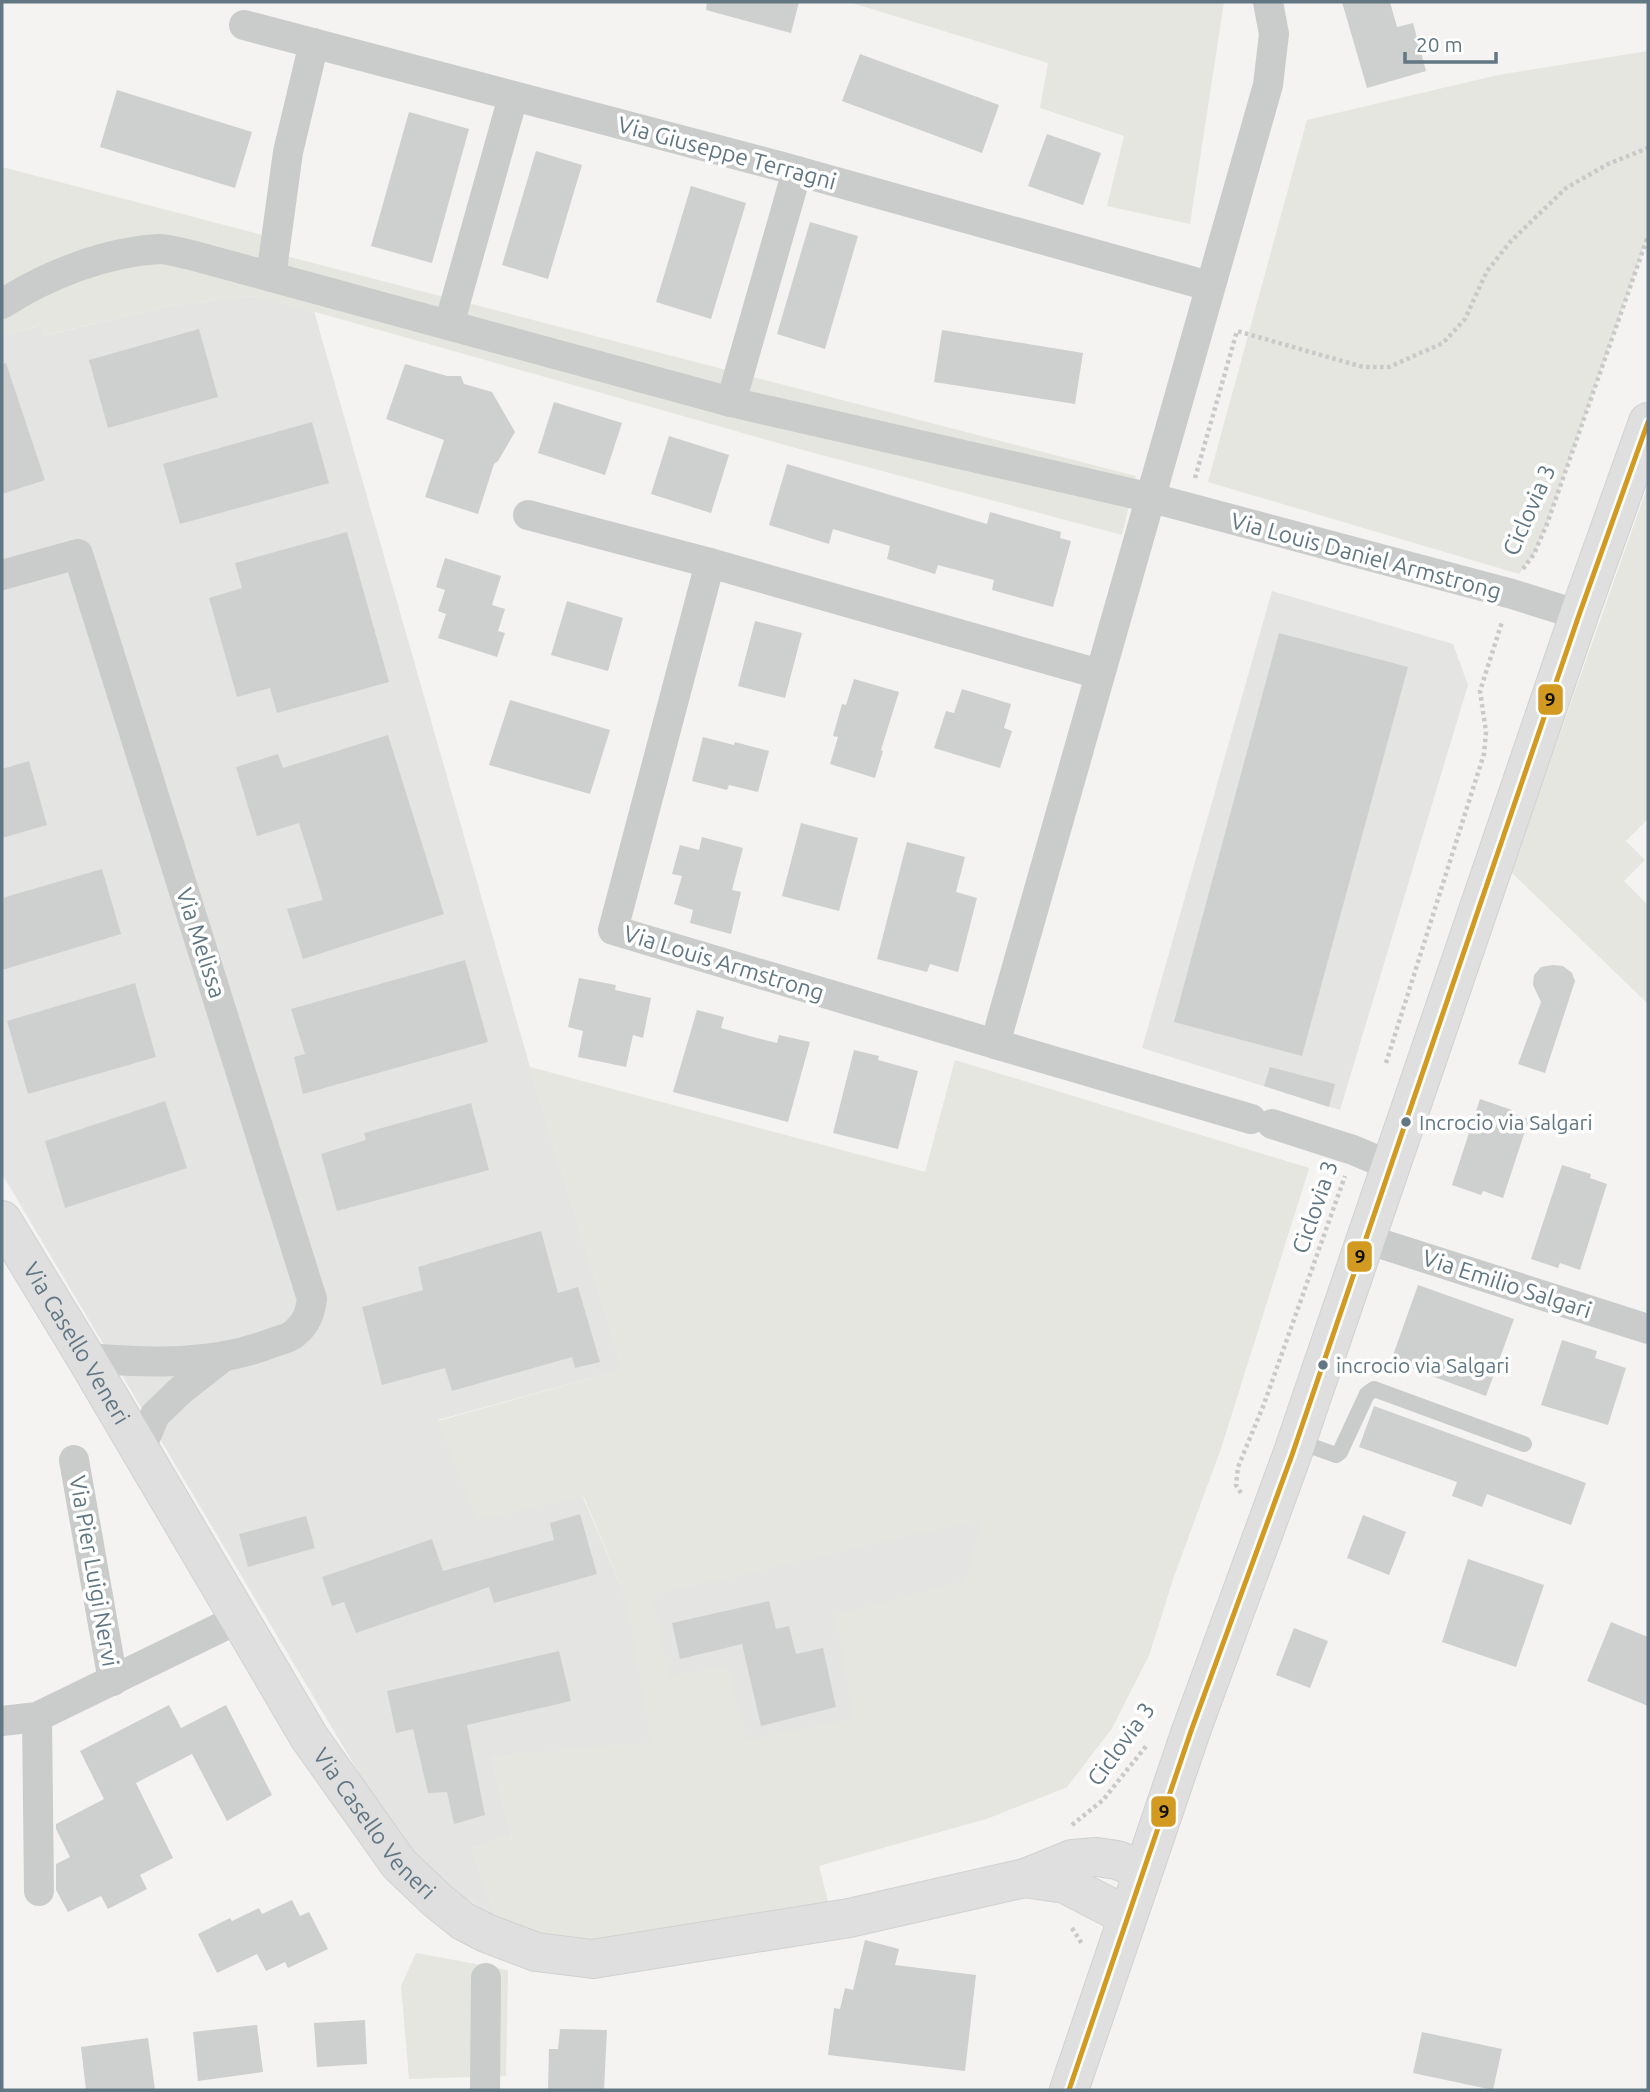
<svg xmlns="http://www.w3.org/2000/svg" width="1650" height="2092" viewBox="0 0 1650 2092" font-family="Ubuntu,sans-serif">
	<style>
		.built { fill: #e4e5e3 }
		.green { fill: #e4e6df; fill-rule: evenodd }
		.building { fill: #cecfcf }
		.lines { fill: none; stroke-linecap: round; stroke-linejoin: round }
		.secondary-casing { stroke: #d0d1d1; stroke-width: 40 }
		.path { stroke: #c9c9ca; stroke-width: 4.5; stroke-dasharray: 3.5 3.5; stroke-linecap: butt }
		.lane { stroke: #cacccc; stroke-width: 16 }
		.street { stroke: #cacccc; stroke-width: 30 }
		.secondary { stroke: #dfdfe0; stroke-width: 38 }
		.bus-1-casing { stroke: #fff; stroke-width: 10 }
		.bus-1 { stroke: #d29a21; stroke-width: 5 }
		.bus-dot { fill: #617783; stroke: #fff; stroke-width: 2.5 }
		.labels { text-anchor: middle; stroke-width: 7; stroke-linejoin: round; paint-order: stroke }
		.bus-label { font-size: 21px; fill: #617783; stroke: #fff; text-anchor: start }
		.street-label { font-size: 23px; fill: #617783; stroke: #fff }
		.line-badge { stroke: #fff; stroke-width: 2.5 }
		.pale-badge-label { font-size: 19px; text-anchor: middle; font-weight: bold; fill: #111 }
	</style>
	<rect width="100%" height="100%" fill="#f4f3f1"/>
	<g class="built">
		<polygon points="259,296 314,311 530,1067 623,1369 438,1420 583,1497 627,1601 656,1424 1309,1168 1221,1448 1174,1576 1149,1655 1112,1728 1067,1787 986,1819 651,1743 492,1757 512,1836 472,1848 497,1918 438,1880 406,1852 2,1174 2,336 39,326 43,336 172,305"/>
		<polygon points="1272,591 1453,644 1468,685 1340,1110 1142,1048"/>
	</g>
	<g class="green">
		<polygon points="849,2 1224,2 1190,224 1107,206 1124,136 1040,108 1048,63"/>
		<polygon points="1648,51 1648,236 1547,524 1534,554 1519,574 1208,482 1307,120 1498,75"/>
		<polygon points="2,167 290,242 286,256 1136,476 1122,535 803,450 259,296 172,305 42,336 38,326 2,336"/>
		<polygon points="1648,485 1648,819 1626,841 1645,860 1624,881 1648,905 1648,1004 1511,872"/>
		<path d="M955 1060 1309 1168 1221 1448 1174 1576 1149 1655 1112 1728 1067 1787 986 1819 819 1866 829 1905 594 1945 543 1935 497 1918 472 1848 512 1836 492 1757 651 1742 627 1601 584 1497 477 1519 438 1421 623 1369 530 1067 925 1172ZM982 1519 965 1581 835 1615 854 1719 747 1740 727 1665 669 1677 653 1595Z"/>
		<polygon points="416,1953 508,1970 506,2076 409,2079 401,1986"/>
	</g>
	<g class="building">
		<polygon points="707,2 799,2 791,33 706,10"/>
		<polygon points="1342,2 1390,2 1397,27 1413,23 1426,71 1367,88"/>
		<polygon points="860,54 999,105 982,153 842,101"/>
		<polygon points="117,90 252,132 235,188 100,147"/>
		<polygon points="409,112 469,129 432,263 371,246"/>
		<polygon points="1047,134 1101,153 1083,205 1028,186"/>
		<polygon points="536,151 582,165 548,279 502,265"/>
		<polygon points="691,186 746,203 711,319 656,302"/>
		<polygon points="810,222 858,236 825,349 777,334"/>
		<polygon points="199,329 218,397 108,428 89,360"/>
		<polygon points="942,330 1083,353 1075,404 934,382"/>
		<polygon points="6,363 45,480 2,494 2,364"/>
		<polygon points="405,364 447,376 461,376 464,384 492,392 515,432 498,461 494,464 478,514 425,497 444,440 386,419"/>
		<polygon points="554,402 622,423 605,475 538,453"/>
		<polygon points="312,422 329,483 180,524 163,464"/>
		<polygon points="669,436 729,455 711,513 651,494"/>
		<polygon points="787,464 987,524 990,512 1061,532 1060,538 1071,541 1053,607 992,590 994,580 938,565 935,574 887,559 890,546 833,529 829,544 769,525"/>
		<polygon points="347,532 389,682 277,713 270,688 237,697 209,598 242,588 235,563"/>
		<polygon points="445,558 501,576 492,605 505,609 498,631 505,633 497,657 438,638 446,614 438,611 445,590 436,587"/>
		<polygon points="567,601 623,618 608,671 551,655"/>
		<polygon points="755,621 802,633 785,698 738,686"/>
		<polygon points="1279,633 1408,667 1302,1056 1174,1022"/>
		<polygon points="854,679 899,692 881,750 883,751 875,778 830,764 838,737 833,736 842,704 846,705"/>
		<polygon points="962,689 1011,704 1004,728 1012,731 1000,768 934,748 946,711 954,713"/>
		<polygon points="510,700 610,730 590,794 489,765"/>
		<polygon points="388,735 444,914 303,959 287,909 323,900 299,823 257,836 236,767 278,754 283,768"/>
		<polygon points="703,737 734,745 735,742 769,751 758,792 729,785 727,790 692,781"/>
		<polygon points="29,761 47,825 2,838 2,769"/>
		<polygon points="801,823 858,838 839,911 782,896"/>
		<polygon points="702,837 743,848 732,890 741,892 731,934 690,923 693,910 674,904 682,876 672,874 680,845 699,850"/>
		<polygon points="907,842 965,857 956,892 977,898 958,972 930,964 927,972 877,959"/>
		<polygon points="102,869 121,934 2,970 2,898"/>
		<polygon points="465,960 488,1042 303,1094 294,1057 305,1054 291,1009"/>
		<polygon points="1553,965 1563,966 1572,973 1575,981 1545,1073 1518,1064 1541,1002 1533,985 1534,975 1541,967"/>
		<polygon points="579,978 616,985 615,990 651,998 643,1038 633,1035 626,1067 578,1057 583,1031 568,1027"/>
		<polygon points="135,983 156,1057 28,1094 7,1021"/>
		<polygon points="697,1010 724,1017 721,1028 753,1037 777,1043 779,1035 810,1042 788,1122 673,1092"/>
		<polygon points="854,1050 879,1056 878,1060 918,1071 898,1149 833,1133"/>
		<polygon points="1270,1067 1335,1084 1329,1107 1264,1086"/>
		<polygon points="1480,1099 1512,1110 1511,1113 1529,1119 1503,1198 1483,1191 1481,1195 1452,1185"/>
		<polygon points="165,1101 187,1168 65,1208 45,1141"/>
		<polygon points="471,1103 489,1170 337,1211 321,1154 366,1140 364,1133"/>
		<polygon points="1562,1165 1591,1174 1590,1178 1607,1184 1580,1270 1560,1263 1558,1268 1531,1259"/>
		<polygon points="541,1231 558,1293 578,1287 600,1362 575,1368 572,1357 452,1391 445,1368 382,1385 362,1307 423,1290 418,1267"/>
		<polygon points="1418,1285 1514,1319 1486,1396 1391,1361"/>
		<polygon points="1562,1340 1597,1351 1595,1358 1626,1368 1608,1425 1541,1405"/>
		<polygon points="1374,1406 1586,1483 1571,1525 1487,1494 1482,1507 1452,1496 1457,1482 1359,1447"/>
		<polygon points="580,1514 597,1574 494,1603 489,1587 356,1633 344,1602 332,1606 322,1577 432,1539 443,1571 554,1540 550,1523"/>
		<polygon points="1363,1515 1406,1532 1389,1575 1347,1558"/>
		<polygon points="306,1516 315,1548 248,1567 239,1534"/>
		<polygon points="1468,1559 1544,1585 1516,1667 1442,1642"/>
		<polygon points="769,1601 776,1629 789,1626 796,1654 823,1648 836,1707 761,1726 742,1644 680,1659 672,1623"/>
		<polygon points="1611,1622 1648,1637 1648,1706 1587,1681"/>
		<polygon points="1294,1628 1328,1641 1310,1688 1276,1675"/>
		<polygon points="559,1651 571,1701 467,1725 485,1815 454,1824 447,1792 428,1793 413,1729 396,1733 387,1691"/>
		<polygon points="169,1705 181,1728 226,1705 272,1795 227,1821 192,1754 136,1783 173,1858 140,1875 147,1889 108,1909 101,1896 68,1912 56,1890 56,1864 70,1857 56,1829 56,1824 104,1799 80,1751"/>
		<polygon points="292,1900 300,1916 309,1912 328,1949 288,1968 285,1962 266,1971 257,1954 217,1973 198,1934 230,1918 232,1921 259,1908 262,1914"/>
		<polygon points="865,1940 899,1949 895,1965 976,1975 965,2071 828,2055 834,2008 840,2009 845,1988 853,1990"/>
		<polygon points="365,2020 367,2064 317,2067 314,2023"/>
		<polygon points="257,2025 263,2072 198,2081 193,2032"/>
		<polygon points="560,2029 607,2030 604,2090 548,2090 549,2049 558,2049"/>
		<polygon points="1422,2032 1502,2049 1493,2090 1413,2073"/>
		<polygon points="148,2038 155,2090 86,2090 81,2047"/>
	</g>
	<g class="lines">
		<defs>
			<g id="secondary">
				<path id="s1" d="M2 1220 86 1358 309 1737 399 1864 438 1901 463 1921 486 1933 536 1952 593 1959 849 1918 1025 1878 1072 1859 1097 1857 1117 1860 1143 1870"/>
				<polyline points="1025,1878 1065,1884 1127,1916"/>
				<polyline points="1069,2090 1191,1731 1292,1455 1579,615 1648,422"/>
			</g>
		</defs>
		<use href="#secondary" class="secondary-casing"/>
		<g class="path">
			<polyline points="1195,478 1237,331 1363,367 1389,367 1443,343 1465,319 1487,271 1511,241 1566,188 1608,164 1648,148"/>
			<polyline points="1523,569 1534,554 1547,524 1648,236"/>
			<polyline points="1386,1063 1484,754 1486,732 1480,691 1502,622"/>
			<polyline points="1241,1493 1236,1485 1238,1467 1264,1404 1345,1176"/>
			<polyline points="1072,1825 1103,1800 1147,1745"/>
			<polyline points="1072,1928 1082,1944"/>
		</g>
		<polyline class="lane" points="1297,1441 1336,1455 1340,1452 1367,1394 1374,1389 1524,1444"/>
		<g class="street">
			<polyline points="244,25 779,166 1209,286"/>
			<polyline points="271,277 288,152 314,43"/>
			<path d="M2 304C47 275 105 252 159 249 169 249 180 253 191 255L731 402 1152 498 1512 594 1579 615"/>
			<polyline points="449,325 513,97"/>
			<polyline points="731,402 797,171"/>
			<polyline points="528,515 710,563 1099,674"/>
			<polyline points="710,563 613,930 995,1044 1268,85 1274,34 1268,2"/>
			<path d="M2 575 78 554 312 1299C310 1312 307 1323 296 1332 291 1338 279 1340 272 1343 213 1366 148 1363 86 1358"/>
			<polyline points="995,1044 1251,1119"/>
			<polyline points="1272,1124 1353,1150 1391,1166"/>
			<polyline points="1366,1239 1648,1329"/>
			<polyline points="140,1450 155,1415 181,1390 223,1357"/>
			<polyline points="74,1460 113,1681"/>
			<polyline points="37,1717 39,1891"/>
			<polyline points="2,1721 37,1717 238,1619"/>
			<polyline points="485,2090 486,1978"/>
		</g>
		<use href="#secondary" class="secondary"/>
		<defs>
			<polyline id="bus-1" points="1069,2090 1191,1731 1292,1455 1579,615 1648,422"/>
		</defs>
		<use href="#bus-1" class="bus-1-casing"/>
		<use href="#bus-1" class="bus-1"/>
	</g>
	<g class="bus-dot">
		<circle cx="1406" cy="1122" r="6"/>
		<circle cx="1323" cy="1365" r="6"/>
	</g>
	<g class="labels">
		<g class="bus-label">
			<text x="1419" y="1130">Incrocio via Salgari</text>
			<text x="1336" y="1373">incrocio via Salgari</text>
		</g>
		<g class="street-label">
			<text transform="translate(727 153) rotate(15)" y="8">Via Giuseppe Terragni</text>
			<text transform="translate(1529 510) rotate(-66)" y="8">Ciclovia 3</text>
			<text transform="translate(1366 556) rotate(15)" y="8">Via Louis Daniel Armstrong</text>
			<text transform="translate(201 943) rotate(72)" y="8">Via Melissa</text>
			<text transform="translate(724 963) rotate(17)" y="8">Via Louis Armstrong</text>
			<text transform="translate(1315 1207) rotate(-71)" y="8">Ciclovia 3</text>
			<text transform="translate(1507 1284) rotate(18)" y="8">Via Emilio Salgari</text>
			<text dy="8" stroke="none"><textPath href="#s1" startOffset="144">Via Casello Veneri</textPath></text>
			<text transform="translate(94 1571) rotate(80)" y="8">Via Pier Luigi Nervi</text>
			<text transform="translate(1121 1744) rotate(-54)" y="8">Ciclovia 3</text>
			<text dy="8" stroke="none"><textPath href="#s1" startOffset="710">Via Casello Veneri</textPath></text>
		</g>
	</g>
	<g class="line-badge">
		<rect x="1537" y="683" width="27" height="33" rx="7" fill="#d29a21"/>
		<rect x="1346" y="1240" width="27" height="33" rx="7" fill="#d29a21"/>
		<rect x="1150" y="1795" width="27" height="33" rx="7" fill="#d29a21"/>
	</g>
	<g class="pale-badge-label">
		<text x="1550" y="706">9</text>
		<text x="1360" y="1263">9</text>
		<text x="1164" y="1818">9</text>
	</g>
	<rect width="1650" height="2092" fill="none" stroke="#617783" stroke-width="7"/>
	<path d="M1405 52v10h91v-10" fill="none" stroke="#617783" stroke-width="3.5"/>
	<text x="1416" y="52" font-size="21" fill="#617783" stroke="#ffffff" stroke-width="5" paint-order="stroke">20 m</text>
</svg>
